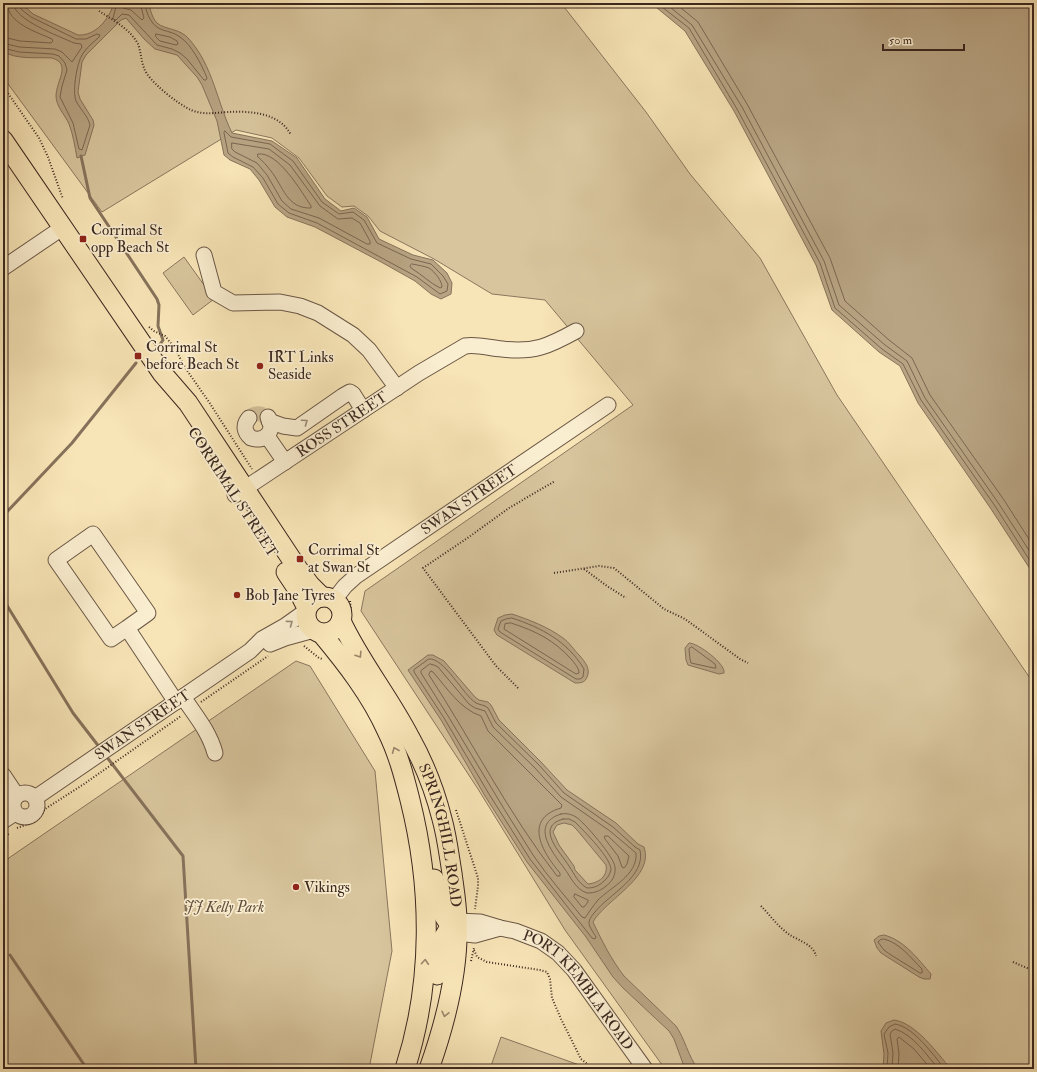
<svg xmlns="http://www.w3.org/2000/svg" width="1037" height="1072" viewBox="0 0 1037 1072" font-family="'IM FELL Double Pica',serif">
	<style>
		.green { fill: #d8c59d; stroke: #8a765e }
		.water { fill: #b8a483; stroke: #86725b; fill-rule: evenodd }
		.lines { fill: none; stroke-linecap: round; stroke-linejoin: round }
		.shore { stroke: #7a6651; stroke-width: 1 }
		.stream { stroke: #86725b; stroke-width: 3 }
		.minor-tunnel { stroke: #d2bf99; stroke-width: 15; stroke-dasharray: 15 8; stroke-linecap: butt }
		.minor-casing { stroke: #6a5645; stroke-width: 17 }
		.major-casing { stroke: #3b271f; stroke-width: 21 }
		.path { stroke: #3b271f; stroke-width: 2; stroke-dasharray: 1 2; stroke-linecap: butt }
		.minor { stroke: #faeed0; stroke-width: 15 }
		.major { stroke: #f8e5b7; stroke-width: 19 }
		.oneway { stroke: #9a8a78 }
		.oneway2 { stroke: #9a866b }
		.poi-dot { fill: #8f2418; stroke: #faeed0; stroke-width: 1.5 }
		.labels { text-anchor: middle; stroke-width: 3.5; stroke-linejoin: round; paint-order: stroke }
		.poi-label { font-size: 15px; fill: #3b271f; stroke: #faeed0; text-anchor: start }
		.street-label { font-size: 15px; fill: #3b271f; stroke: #faeed0 }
		.park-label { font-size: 15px; font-style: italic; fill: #624e3e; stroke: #faeed0 }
	</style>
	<rect width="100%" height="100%" fill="#f8e5b7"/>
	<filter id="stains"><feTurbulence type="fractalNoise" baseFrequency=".005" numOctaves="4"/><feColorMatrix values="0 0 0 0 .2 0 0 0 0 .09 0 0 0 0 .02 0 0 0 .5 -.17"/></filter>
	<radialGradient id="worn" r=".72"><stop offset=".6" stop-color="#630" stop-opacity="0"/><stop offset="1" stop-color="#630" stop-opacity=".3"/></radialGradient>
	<g class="green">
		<polygon points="3,3 561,3 646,112 690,174 760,258 837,395 1034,684 1034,1069 665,1069 565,930 478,789 361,611 365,591 633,405 545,300 492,294 434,259 380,231 368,216 354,206 342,207 327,196 299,158 272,138 236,130 102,212 3,77"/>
		<polygon points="184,257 214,299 193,315 163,273"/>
		<polygon points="296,661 310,666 375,771 392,951 369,1069 3,1069 3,862"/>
		<polygon points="501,1037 582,1066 586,1069 490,1069"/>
	</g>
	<g class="water">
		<path d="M3 3H21L33 14 78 35C96 36 109 19 114 3H149C150 9 152 18 157 23 165 30 180 28 189 39 213 66 217 102 232 133L272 141 297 158 325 199 341 211 354 208 367 217 379 239 413 255 433 260 447 273 452 283 451 294 441 299 431 294 415 281 383 263 315 227 287 217 275 207 259 180 250 169 230 160 224 155 217 121 202 85 197 77 177 55 155 49 144 39 126 18 121 20 86 55 82 62 78 92 80 99 93 120 94 125 85 155 77 158C75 147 73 134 69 124 65 115 56 106 56 96 56 81 72 64 52 58 37 57 15 60 3 51Z"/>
		<polygon points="651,3 1034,3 1034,575 991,509 918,403 900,366 879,352 832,310 816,265 734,111 685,31"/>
		<path d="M512 614C530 620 548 627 563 638 569 642 574 650 580 656 585 662 591 669 587 677 585 683 580 683 575 683L497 635 494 630 498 618 505 615Z"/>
		<path d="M689 643C698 643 726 664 724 673L719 674 688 665 686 660 685 648Z"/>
		<path d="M428 655H433L444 661 475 697 479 700 488 702 491 705 499 720 541 762 567 790 616 823 638 844 644 847C655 877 605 900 593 922 602 941 611 959 624 976L676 1026C685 1039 688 1056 698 1069H685L674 1039 669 1031 623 988 613 977 586 937 527 862 485 796 441 720 408 670ZM564 823 572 825 577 830 606 865C608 876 599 883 588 884L575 870 574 866 559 845 553 832 557 825Z"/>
		<path d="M884 935C904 940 918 959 931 974L930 979H924L919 977 881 953 877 948 874 940 879 936Z"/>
		<path d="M894 1020C916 1023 937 1053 951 1069H883L884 1054 881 1031 886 1023Z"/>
	</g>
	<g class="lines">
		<g class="shore">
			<path d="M117 3 113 18V19L116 20 122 14 129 15 157 45 172 49 180 53 187 59 204 80H206L207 78C202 65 191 44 180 37 175 33 169 32 163 30 152 27 146 14 145 3"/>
			<polyline points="122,3 123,8 131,10 142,20 144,18 140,3"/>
			<polyline points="657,3 689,28 737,109 820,263 835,308 882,349 903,364 921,400 995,506 1034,567"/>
			<polyline points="665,3 692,25 742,107 824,261 839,305 885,345 907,361 925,398 999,504 1034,558"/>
			<polyline points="675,3 698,22 747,104 830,258 845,301 889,340 912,358 930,395 1004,500 1034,547"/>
			<polygon points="156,34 170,37 177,41 178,44 176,45 160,41 156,37"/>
			<path d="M3 37 20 41 51 43 53 41 52 39C37 32 8 24 7 3"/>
			<path d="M3 43 19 47 55 49 62 52 72 62 82 47 81 44 74 43C59 36 14 20 13 3"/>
			<path d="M3 48 19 52 53 54 59 56 65 63 67 70 62 86 60 97 73 123 79 149 82 150 90 125C88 116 80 109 76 101 72 91 77 60 84 52 88 46 94 42 99 37L100 35 97 34 86 39H76L31 17 22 10 19 6 18 3"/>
			<polygon points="225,131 231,137 270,144 293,161 322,202 339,214 353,212 364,220 377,243 411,259 431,264 443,276 448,284 447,291 440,294 417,277 317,223 289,213 278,204 263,178 253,167 233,157 228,153 224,133"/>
			<polygon points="232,143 269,149 290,165 320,206 338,219 352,218 360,223 370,241 370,244 367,244 319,218 291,209 282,201 267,175 257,163 235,152 232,149"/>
			<path d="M258 154C278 151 301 191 311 206V208C287 209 283 186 271 171 267 166 263 161 258 157Z"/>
			<path d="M412 264C417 265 424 266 429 268 435 272 442 281 442 287L440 288C430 283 421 274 411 268L410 266Z"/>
			<path d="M512 618C542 628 567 641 584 669L583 677 580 679H576L500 632 498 629 501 621 506 619Z"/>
			<path d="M511 623C536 631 554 640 572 660 575 664 579 668 579 673L576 674 504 629 505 624Z"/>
			<polygon points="692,647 715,664 716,668 714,668 691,663 690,659 689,649"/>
			<path d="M429 659C444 657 463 695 476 703 480 705 485 705 488 708L496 723 539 765 564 793 613 827 635 847 640 850C646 877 609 894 595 912 593 914 589 919 589 923 589 927 594 933 596 937L595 939 592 938 530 859 489 794 444 718 414 672V670Z"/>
			<path d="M430 664 434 665 438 667 469 704 475 708 485 711 493 727 535 768 561 797 610 831 636 853C638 875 611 887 598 900 593 906 589 912 585 918L582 917C566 897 548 877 533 855 494 795 460 733 421 673V671Z"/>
			<path d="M431 671 433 672C447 688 460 709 481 716L488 731 562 805 561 808C523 819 542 852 560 873V876H557C508 813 472 741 429 675Z"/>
			<path d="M561 814C566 813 571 814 576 817 585 823 614 857 615 867 616 875 612 882 606 886 600 891 595 893 587 893 575 889 571 877 564 868 553 853 529 824 561 814Z"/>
			<path d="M563 819H569L575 822C584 831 612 859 611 870 610 874 607 879 604 881 599 886 594 888 587 888 578 883 575 875 569 866 561 853 534 827 563 819Z"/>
			<polygon points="605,836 608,836 629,856 627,864 624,868 622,867 618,856 605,839"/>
			<polygon points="575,894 588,900 588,902 584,907 582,907 574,897"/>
			<path d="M884 939C900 943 911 958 922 969V973H920L891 955 884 950 878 942 880 940Z"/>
			<path d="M887 1069 888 1053 884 1034 889 1027 895 1024C914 1027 933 1055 945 1069"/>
			<path d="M892 1069 893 1053 890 1034 892 1031 895 1029C914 1035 926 1055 939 1069"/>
			<polyline points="898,1069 899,1054 897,1039 899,1037 914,1049 931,1069"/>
		</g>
		<g class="stream">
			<polyline points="81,156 90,198 157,299 159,305 158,326 163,340 159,346"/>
			<polyline points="3,516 72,443 136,363"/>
			<polyline points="3,599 73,713 100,748"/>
			<polyline points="106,756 183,856 196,1069"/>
			<polyline points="10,955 87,1069"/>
		</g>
		<path class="minor-tunnel" d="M249 418C255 412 261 413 268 417"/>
		<defs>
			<g id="minor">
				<polyline points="204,255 214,292 233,303 280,302 300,306 318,313 353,335 369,350 397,388"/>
				<polyline points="3,268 62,228"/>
				<path d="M249 418C243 425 244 432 251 438 266 443 276 430 268 417"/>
				<polyline points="269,421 283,426 297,428 343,396 350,392 353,394 363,410"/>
				<polyline points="267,436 285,462"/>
				<path id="s1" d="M235 495 419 373 465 346C477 344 489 348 502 349 534 353 549 346 576 331"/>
				<path id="s2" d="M334 600 345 586 356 576 608 405"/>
				<polyline points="127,628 148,613 93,534 56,560 111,639 127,628 176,702"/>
				<polyline points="270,644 285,638 314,630"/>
				<path d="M183 697C195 715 209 731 215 753"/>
				<polyline points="3,775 17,796"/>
				<circle cx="25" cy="805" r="12"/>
				<path id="s3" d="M35 798 250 651 262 639 285 626 306 611"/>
				<polyline points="3,821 15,813"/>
				<path id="s4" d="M457 921 480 922 500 928 515 931 541 941 558 953 574 970 645 1069"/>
				<polyline points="457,933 475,935 500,928"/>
			</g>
			<g id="major">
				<polyline points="3,140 162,373 188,403 298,569 310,585 322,597"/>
				<polyline points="286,572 298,590 307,608"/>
				<circle cx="324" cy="615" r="18"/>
				<path id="s5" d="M341 621C360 662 389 697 410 738 424 763 435 791 442 819 447 837 449 855 452 873 454 889 457 905 457 921 459 969 445 1024 429 1069"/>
				<path d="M321 633C346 663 371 695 387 731 398 753 404 776 410 800 432 888 433 982 405 1069"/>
				<path d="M434 879C439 904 439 914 457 933"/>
				<path d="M437 975C439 952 438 937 457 921"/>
			</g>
		</defs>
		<use href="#minor" class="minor-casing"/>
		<use href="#major" class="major-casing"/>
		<g class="path">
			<path d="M99 11C113 20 130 29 138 44 141 52 141 60 144 68 148 81 178 104 191 110 203 115 214 113 227 112 250 111 279 112 291 135"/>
			<polyline points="3,86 39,138 48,157 63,199"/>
			<polyline points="149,327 154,331 165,336 174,347 186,369 209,402 252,469"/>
			<polyline points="584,569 607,586 626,598"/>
			<polyline points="554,573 599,566 614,568 664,609 685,619 740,659 748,663"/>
			<polyline points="350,601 351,610"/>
			<polyline points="304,646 319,658 323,659"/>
			<polyline points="518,688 496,666 423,568 469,537 509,508 555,481"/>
			<polyline points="201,702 268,656"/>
			<polyline points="456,810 478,878 478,886 475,909"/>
			<polyline points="1033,825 1034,826"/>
			<polyline points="17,828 34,822 40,817 45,809 84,784 181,716"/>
			<polyline points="3,838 10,833"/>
			<polyline points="1032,881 1034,880"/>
			<path d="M761 906C770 915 779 928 790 935 798 940 814 945 816 956"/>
			<polyline points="474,950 477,957 487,962 540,970 547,972 550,979 552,998 561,1019 581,1059 594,1069"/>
			<polyline points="471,961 474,948"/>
			<polyline points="1013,962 1034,971"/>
		</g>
		<use href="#minor" class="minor"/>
		<use href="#major" class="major"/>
	</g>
	<defs><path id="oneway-chevron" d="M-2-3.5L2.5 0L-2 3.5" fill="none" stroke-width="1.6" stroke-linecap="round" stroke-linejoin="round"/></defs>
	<g class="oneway">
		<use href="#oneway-chevron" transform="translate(305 422) rotate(-35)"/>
		<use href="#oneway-chevron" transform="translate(290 623) rotate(-36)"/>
	</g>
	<g class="oneway2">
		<use href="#oneway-chevron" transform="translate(359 655) rotate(57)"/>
		<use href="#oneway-chevron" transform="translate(395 750) rotate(-112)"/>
		<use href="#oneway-chevron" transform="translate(425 962) rotate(-86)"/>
		<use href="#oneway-chevron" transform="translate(445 1014) rotate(103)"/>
	</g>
	<g class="poi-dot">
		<rect x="79" y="235" width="8" height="8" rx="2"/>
		<rect x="134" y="352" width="8" height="8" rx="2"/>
		<circle cx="260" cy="366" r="4"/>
		<rect x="296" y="555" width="8" height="8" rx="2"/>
		<circle cx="237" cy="595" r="4"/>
		<circle cx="296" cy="887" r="4"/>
	</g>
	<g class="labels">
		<g class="poi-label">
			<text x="91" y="235">Corrimal St<tspan x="91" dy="17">opp Beach St</tspan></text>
			<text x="146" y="352">Corrimal St<tspan x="146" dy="17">before Beach St</tspan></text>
			<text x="268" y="362">IRT Links<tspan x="268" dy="17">Seaside</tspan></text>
			<text x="308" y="555">Corrimal St<tspan x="308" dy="17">at Swan St</tspan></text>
			<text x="245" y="600">Bob Jane Tyres</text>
			<text x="304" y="892">Vikings</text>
		</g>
		<g class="street-label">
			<text dy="5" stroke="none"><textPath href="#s1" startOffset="128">ROSS STREET</textPath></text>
			<text transform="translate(233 492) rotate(57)" y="5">CORRIMAL STREET</text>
			<text dy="5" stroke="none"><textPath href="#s2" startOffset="169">SWAN STREET</textPath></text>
			<text dy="5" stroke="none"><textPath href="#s3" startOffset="130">SWAN STREET</textPath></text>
			<text dy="5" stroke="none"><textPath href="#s5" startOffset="239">SPRINGHILL ROAD</textPath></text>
			<text dy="5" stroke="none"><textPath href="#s4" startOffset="148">PORT KEMBLA ROAD</textPath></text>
		</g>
		<g class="park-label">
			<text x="224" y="912">JJ Kelly Park</text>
		</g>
	</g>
	<rect width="1037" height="1072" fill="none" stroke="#f8e5b7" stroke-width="16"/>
	<rect x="4" y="4" width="1029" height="1064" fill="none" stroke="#3b271f" stroke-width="2"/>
	<rect x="8" y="8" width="1021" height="1056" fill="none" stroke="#3b271f"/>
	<path d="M883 44v6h81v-6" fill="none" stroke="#3b271f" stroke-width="2"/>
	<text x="889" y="44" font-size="12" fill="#3b271f" stroke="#faeed0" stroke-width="3" paint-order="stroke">50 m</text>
	<rect width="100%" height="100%" filter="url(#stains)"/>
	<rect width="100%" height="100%" fill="url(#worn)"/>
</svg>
